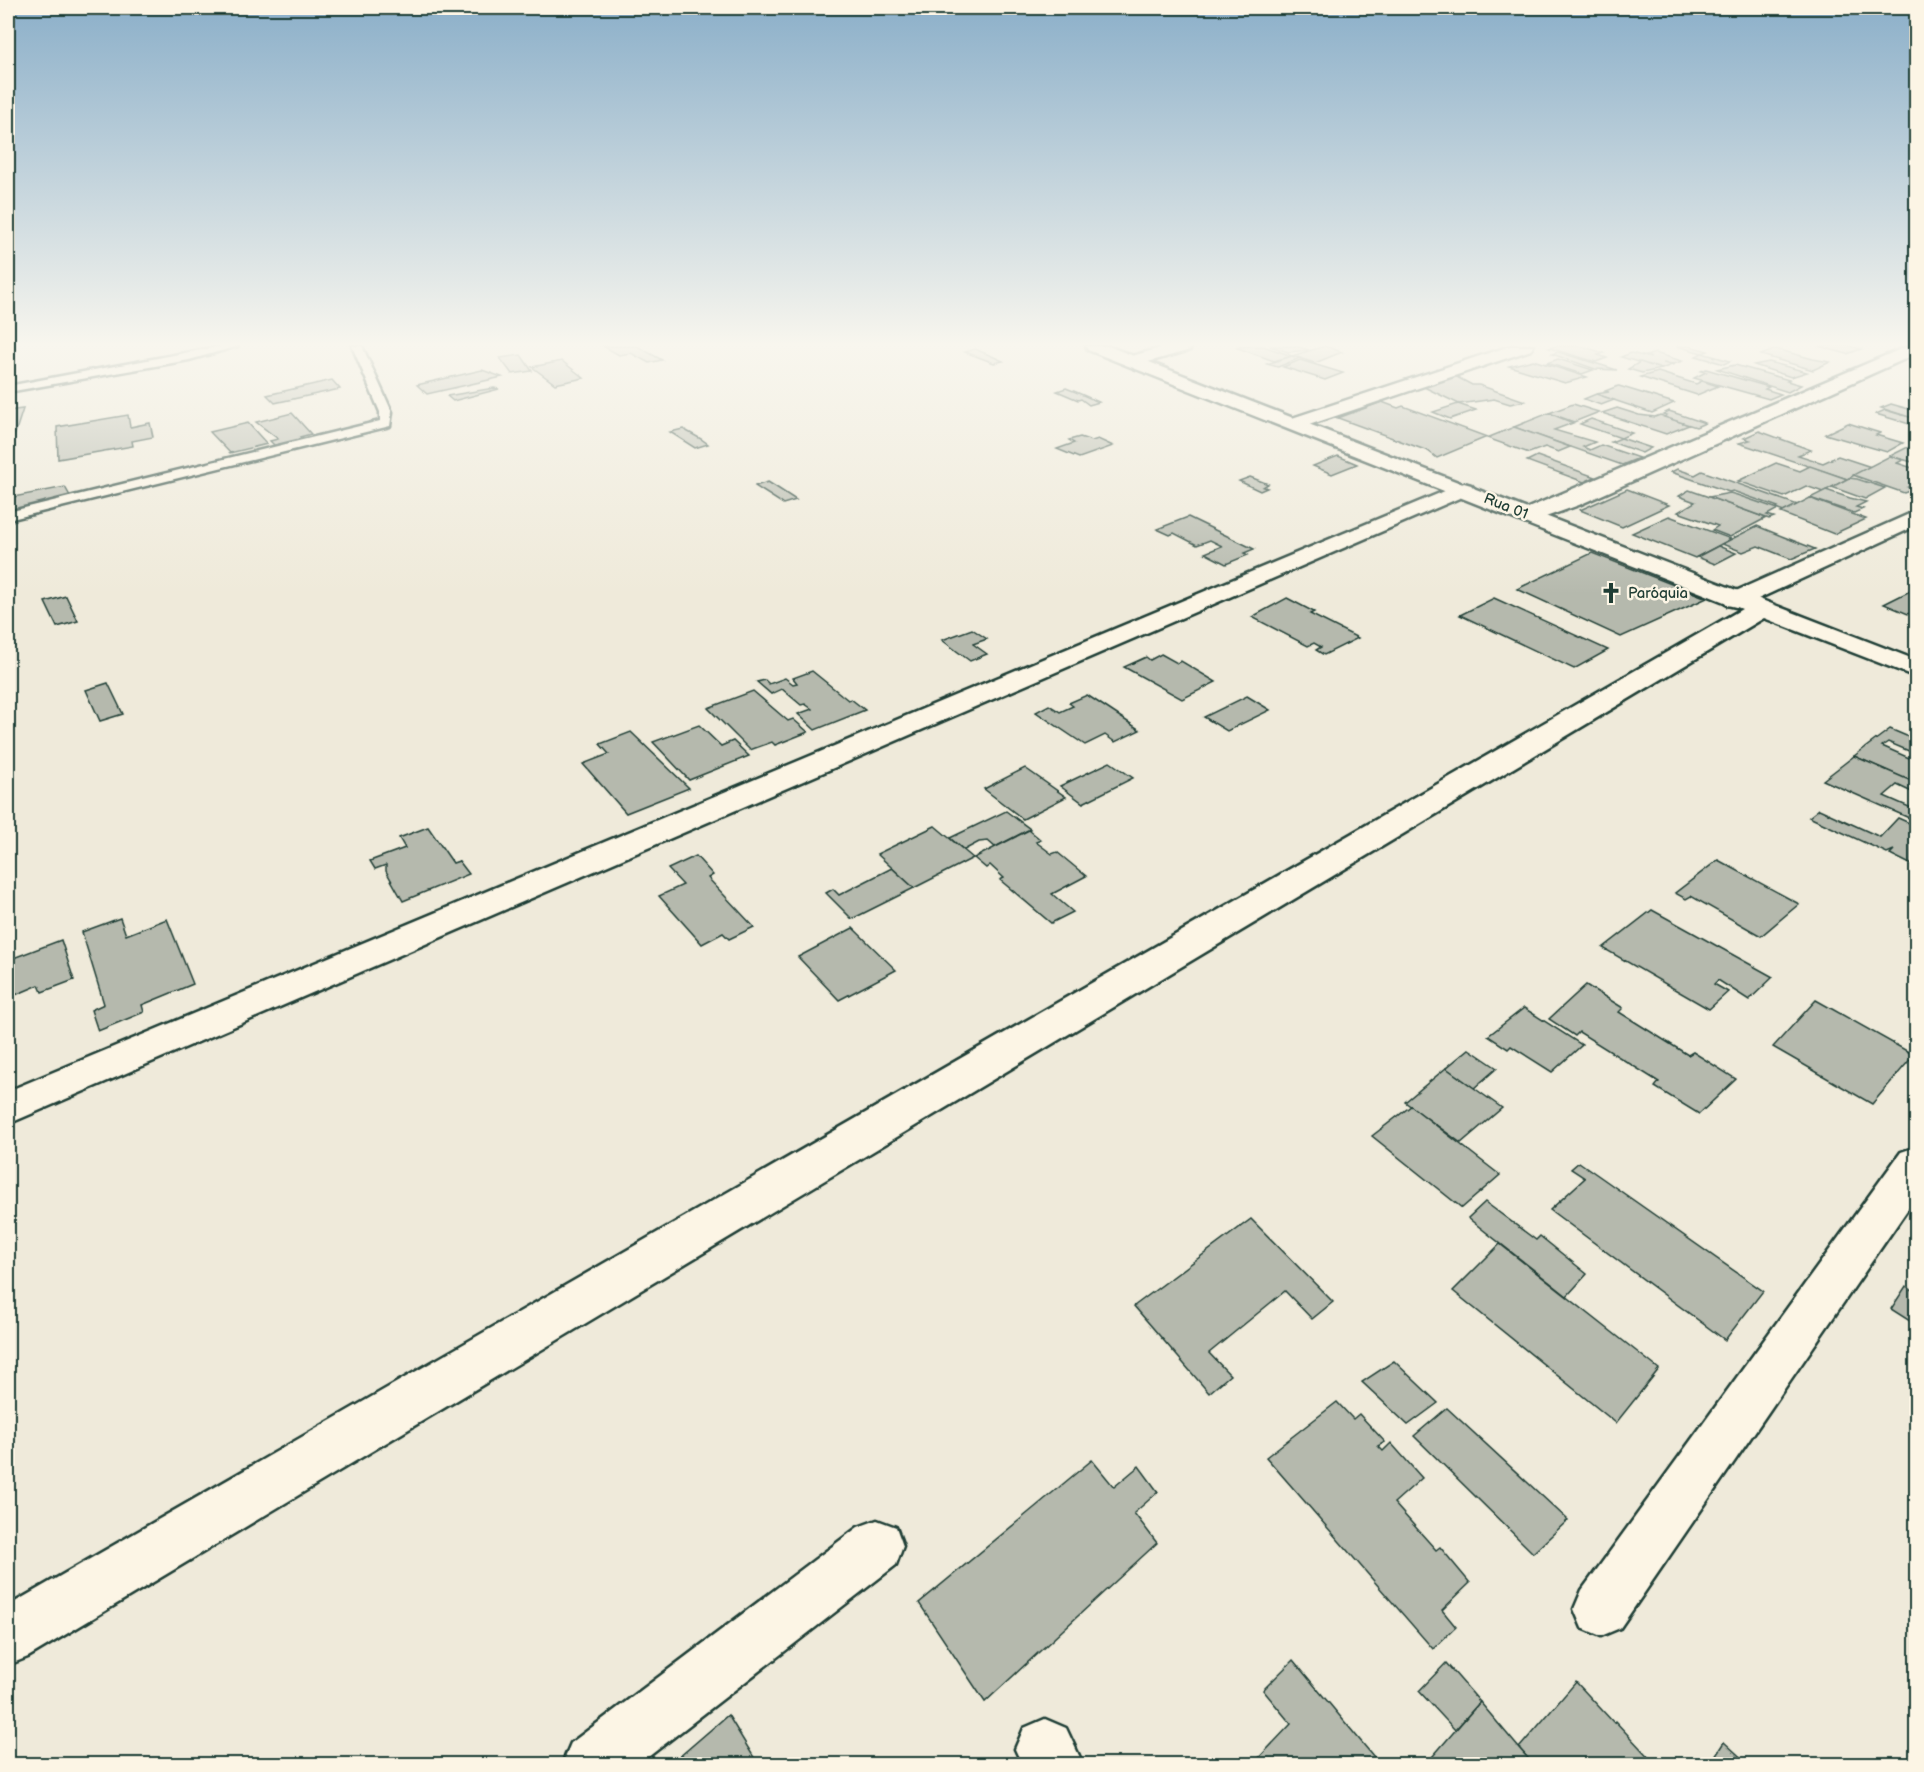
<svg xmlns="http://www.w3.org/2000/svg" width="1924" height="1772" viewBox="0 0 1924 1772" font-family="'Balsamiq Sans',sans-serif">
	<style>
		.building { fill: #b5b9ad; stroke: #1f3d34; stroke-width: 1.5 }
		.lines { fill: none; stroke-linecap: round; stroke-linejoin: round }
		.lane-casing { stroke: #1f3d34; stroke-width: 5 }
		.street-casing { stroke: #1f3d34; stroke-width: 5 }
		.secondary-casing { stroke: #1f3d34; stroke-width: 5 }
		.lane { fill: #fcf5e5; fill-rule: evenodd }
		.street { fill: #fcf5e5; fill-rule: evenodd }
		.secondary { fill: #fcf5e5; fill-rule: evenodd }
		.labels { text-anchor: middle; stroke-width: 5; stroke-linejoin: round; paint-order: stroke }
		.far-street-label { font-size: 15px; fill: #1f3d34; stroke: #fcf5e5 }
		.far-poi-label { font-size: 15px; fill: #1f3d34; stroke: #fcf5e5; text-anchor: start }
	</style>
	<rect width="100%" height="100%" fill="#efeada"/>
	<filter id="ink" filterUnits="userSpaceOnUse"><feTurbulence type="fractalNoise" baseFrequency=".0167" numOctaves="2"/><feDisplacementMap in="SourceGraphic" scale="12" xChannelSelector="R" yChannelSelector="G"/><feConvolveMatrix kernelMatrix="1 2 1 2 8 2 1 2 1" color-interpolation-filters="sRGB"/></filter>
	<g filter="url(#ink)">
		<g class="building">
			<polygon points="603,346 637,346 662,360 649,363 631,353 619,355"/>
			<polygon points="1263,346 1292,356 1274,361 1235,347"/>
			<polygon points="1270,346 1295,346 1309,350 1288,352"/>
			<polygon points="1325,346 1342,352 1315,363 1292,356"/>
			<polygon points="1556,346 1581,346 1604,353 1598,355 1607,358 1596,362 1549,348"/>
			<polygon points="1676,346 1690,346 1708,351 1702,353"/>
			<polygon points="1818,346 1850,346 1861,349 1847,354"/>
			<polygon points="975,349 994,357 1003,361 994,363 965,352"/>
			<polygon points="1776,349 1813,359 1830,362 1813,370 1761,355"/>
			<polygon points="1558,352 1601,365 1617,370 1595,369 1552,354"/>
			<polygon points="1631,353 1651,358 1646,356 1655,353 1682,361 1674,364 1663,363 1672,365 1661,369 1621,357"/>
			<polygon points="1702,353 1730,361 1724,364 1696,356"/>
			<polygon points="521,355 532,371 512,374 500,358"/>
			<polygon points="1292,356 1300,358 1278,367 1267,364"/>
			<polygon points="1558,359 1593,370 1582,374 1547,363"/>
			<polygon points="1300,360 1343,373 1325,380 1283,367"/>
			<polygon points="1533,360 1587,377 1565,383 1509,366"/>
			<polygon points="562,361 584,378 555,384 532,367"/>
			<polygon points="1640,362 1661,369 1642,373 1628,369"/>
			<polygon points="1769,362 1807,372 1791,377 1754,365"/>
			<polygon points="1735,365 1789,380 1787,381 1801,385 1788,392 1717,369"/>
			<polygon points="1706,369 1769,387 1765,389 1781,394 1769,399 1694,378 1706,372 1701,371"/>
			<polygon points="482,370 502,377 427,394 417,385"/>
			<polygon points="1658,372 1696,384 1702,381 1718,386 1697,395 1640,377"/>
			<polygon points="1455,376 1472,385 1479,385 1525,401 1510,404 1494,399 1459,404 1424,387"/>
			<polygon points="332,380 340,389 279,402 275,403 267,395"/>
			<polygon points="1618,386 1619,386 1674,403 1652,413 1596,394 1609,392 1605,391"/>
			<polygon points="494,388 499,389 453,401 447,396"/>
			<polygon points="1066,388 1076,392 1099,402 1089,405 1081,399 1078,400 1057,391"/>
			<polygon points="1596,394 1614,400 1601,405 1584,399"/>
			<polygon points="1382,402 1398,408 1403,406 1487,437 1437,458 1428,451 1338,418"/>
			<polygon points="1458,404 1476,410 1450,419 1433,412"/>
			<polygon points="1573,404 1592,410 1599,412 1574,422 1549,413"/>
			<polygon points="1891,404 1916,411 1916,415 1909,417 1881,408"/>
			<polygon points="1617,408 1639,415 1655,417 1660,415 1689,425 1666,434 1602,413"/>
			<polygon points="23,409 8,455 8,411"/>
			<polygon points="1885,410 1916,419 1916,426 1876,414"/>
			<polygon points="1669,411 1705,423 1696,427 1664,417 1667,415 1663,414"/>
			<polygon points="292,413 311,434 300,437 303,440 276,447 270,441 278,439 256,422"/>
			<polygon points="1549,413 1573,423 1554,430 1595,442 1583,447 1590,450 1601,445 1639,458 1622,465 1514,427"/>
			<polygon points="128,415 130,427 150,423 153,437 132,441 133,446 58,459 57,427"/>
			<polygon points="1591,419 1632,433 1621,438 1580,424"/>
			<polygon points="248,423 267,444 230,453 210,432"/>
			<polygon points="1848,423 1880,433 1876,435 1903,443 1887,452 1825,434"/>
			<polygon points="1514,427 1570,447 1558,452 1545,447 1529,453 1487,438"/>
			<polygon points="683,429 701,439 708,444 695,448 670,432"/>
			<polygon points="1759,431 1811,450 1798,455 1823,463 1838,456 1871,467 1847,479 1739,443 1750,440 1744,438"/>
			<polygon points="1080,437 1092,441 1098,439 1113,446 1079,458 1057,449 1074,443 1069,440"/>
			<polygon points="1621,438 1651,448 1642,453 1611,442"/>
			<polygon points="1916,446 1916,463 1890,456 1906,448"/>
			<polygon points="1338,456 1357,464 1332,474 1313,466"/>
			<polygon points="1537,456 1595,477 1584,482 1527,461"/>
			<polygon points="1890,456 1903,460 1897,463 1916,469 1916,485 1908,487 1914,489 1904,493 1853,475"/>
			<polygon points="1776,463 1800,471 1810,466 1847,479 1823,492 1806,486 1784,497 1738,481"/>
			<polygon points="1677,469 1695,475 1702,471 1798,505 1784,512 1775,509 1778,507 1733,491 1729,492 1671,472"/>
			<polygon points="1250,477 1268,484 1263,487 1267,488 1260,491 1239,481"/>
			<polygon points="1849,478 1857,479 1885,488 1865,499 1832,487"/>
			<polygon points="768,482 776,487 796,500 783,504 755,486"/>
			<polygon points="65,487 70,496 8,511 8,498"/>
			<polygon points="1627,489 1669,505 1622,527 1580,510"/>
			<polygon points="1689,490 1709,497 1766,518 1730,537 1712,530 1718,526 1678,512 1695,502 1679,496"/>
			<polygon points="1826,490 1850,498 1866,502 1856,507 1863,509 1854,513 1810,498"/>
			<polygon points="1730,493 1737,495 1778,509 1767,515 1774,517 1769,519 1709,497"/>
			<polygon points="1810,498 1817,501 1866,519 1834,534 1781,513"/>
			<polygon points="1669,516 1731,539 1695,558 1632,533"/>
			<polygon points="1188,517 1254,549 1244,553 1248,555 1226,564 1205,553 1222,546 1210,540 1197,545 1174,533 1170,535 1157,529"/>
			<polygon points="1757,526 1784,537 1815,549 1791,559 1758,546 1743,552 1722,544"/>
			<polygon points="1718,546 1736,553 1715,564 1697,557"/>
			<polygon points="1592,553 1707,598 1621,637 1517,589"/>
			<polygon points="1916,588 1916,610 1908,614 1884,604"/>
			<polygon points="66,596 78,621 57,627 45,602"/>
			<polygon points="1287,598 1314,612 1310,614 1358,638 1324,655 1316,650 1321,647 1314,643 1308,646 1252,617"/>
			<polygon points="1494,598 1608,650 1574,669 1460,615"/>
			<polygon points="972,629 987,639 973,644 987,654 970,661 942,640"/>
			<polygon points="1161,654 1177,663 1181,661 1216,682 1182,699 1124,667 1146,657 1150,660"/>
			<polygon points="812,671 848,700 851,699 865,710 815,730 798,714 812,709 805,704 801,705 782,689 771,694 757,682 765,680 769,684 785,678 793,684 797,683 793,678"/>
			<polygon points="108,683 123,714 100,721 86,690"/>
			<polygon points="753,691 788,721 793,719 808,732 775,745 772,742 750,750 708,708"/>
			<polygon points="1087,695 1140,730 1115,742 1105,735 1085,745 1036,712 1049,705 1060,712 1073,706 1069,703"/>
			<polygon points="1247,696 1270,710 1227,731 1204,717"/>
			<polygon points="699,725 721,746 733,741 749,756 689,780 653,742"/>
			<polygon points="1890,729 1916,740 1916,754 1888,742 1882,746 1916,761 1916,775 1910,781 1854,756"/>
			<polygon points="631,732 689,788 626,813 583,764 609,754 600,744"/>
			<polygon points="1854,756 1916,783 1916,794 1897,785 1884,796 1916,810 1916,821 1823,780"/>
			<polygon points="1110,762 1133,778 1083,803 1060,786"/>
			<polygon points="1025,768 1066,797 1023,819 984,789"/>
			<polygon points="1819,809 1880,837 1898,818 1916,826 1916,867 1890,854 1894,850 1887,853 1809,817"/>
			<polygon points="1006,811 1030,829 995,847 988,841 979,842 964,850 950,838"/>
			<polygon points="935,826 973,858 914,888 877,854"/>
			<polygon points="428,827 453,863 459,861 469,874 403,901 386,871 386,865 375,869 370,861 405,848 399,838"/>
			<polygon points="1029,830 1041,840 1036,842 1052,854 1057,852 1086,876 1052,894 1073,912 1051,923 1000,880 1004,878 990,865 986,868 974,858"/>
			<polygon points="696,856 713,875 708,878 754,927 729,939 723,933 702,944 659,896 683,885 668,869"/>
			<polygon points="1718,860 1799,904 1761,936 1691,896 1686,899 1675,893"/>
			<polygon points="892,868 914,888 852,919 826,893 833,889 839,895"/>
			<polygon points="1652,910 1773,977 1749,1000 1718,980 1714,984 1728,992 1709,1009 1603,948"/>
			<polygon points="120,918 126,935 167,919 193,984 142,1005 144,1012 98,1031 91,1010 104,1004 82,932"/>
			<polygon points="853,928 896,970 839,1000 798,957"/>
			<polygon points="61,940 74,980 42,992 39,985 8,998 8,960"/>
			<polygon points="1586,985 1623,1008 1619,1012 1688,1055 1693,1052 1736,1079 1699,1114 1655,1087 1659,1082 1579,1032 1575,1036 1549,1019"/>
			<polygon points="1816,1000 1914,1055 1872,1104 1773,1047"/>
			<polygon points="1524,1008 1582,1045 1552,1072 1511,1046 1508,1049 1488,1036"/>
			<polygon points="1469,1049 1497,1068 1474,1088 1446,1068"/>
			<polygon points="1446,1068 1502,1108 1461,1143 1405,1102"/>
			<polygon points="1411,1106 1500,1175 1462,1208 1372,1136"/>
			<polygon points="1579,1162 1763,1291 1725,1340 1550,1210 1585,1178 1571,1169"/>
			<polygon points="1485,1202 1536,1240 1540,1236 1587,1274 1567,1296 1468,1218"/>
			<polygon points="1251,1219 1333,1302 1312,1319 1285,1291 1209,1353 1230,1375 1209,1393 1134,1306"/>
			<polygon points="1500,1244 1659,1369 1616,1423 1453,1291"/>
			<polygon points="1906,1286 1916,1293 1916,1325 1891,1309"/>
			<polygon points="1394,1361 1438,1403 1408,1425 1362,1382"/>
			<polygon points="1337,1402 1353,1419 1359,1414 1385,1442 1378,1446 1383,1451 1391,1443 1422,1478 1394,1503 1436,1550 1440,1547 1470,1583 1442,1610 1456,1627 1433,1649 1266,1457"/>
			<polygon points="1447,1408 1568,1520 1533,1553 1414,1436"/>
			<polygon points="1092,1460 1114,1487 1139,1466 1158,1492 1134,1513 1157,1543 985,1702 919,1603"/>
			<polygon points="1293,1660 1374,1757 1380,1764 1253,1764 1291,1724 1263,1690"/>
			<polygon points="1446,1663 1480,1702 1455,1730 1419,1691"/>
			<polygon points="1576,1682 1614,1723 1615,1721 1655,1764 1533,1764 1519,1748"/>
			<polygon points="1480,1702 1519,1748 1533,1764 1426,1764"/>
			<polygon points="728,1715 758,1764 671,1764"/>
			<polygon points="1724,1742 1748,1764 1710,1764"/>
		</g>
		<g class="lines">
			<defs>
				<g id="lane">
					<polygon points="222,346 238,346 189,360 8,392 8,386"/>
					<polygon points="352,346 362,346 392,412 390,426 8,520 8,512 380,421 380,412"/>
				</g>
				<g id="street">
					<polygon points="1168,346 1192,346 1190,350 1134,366 1125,361 1128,357"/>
					<polygon points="1510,346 1533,346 1531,350 1300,428 1293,430 1283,424 1286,420"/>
					<polygon points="1908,346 1916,346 1916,354 1579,505 1529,523 1521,521 1518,516 1521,511"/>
					<polygon points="1464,483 1471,485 1475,489 1471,493 8,1124 8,1091"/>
					<polygon points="1916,511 1916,526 1745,605 1736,607 1727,605 1724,600 1727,595"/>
					<polygon points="1916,1147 1916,1197 1620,1628 1601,1636 1582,1628 1574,1609 1582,1590 1901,1152"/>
					<polygon points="877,1520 896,1527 903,1546 896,1565 639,1764 562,1764 571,1743 858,1527"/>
					<polygon points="1045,1719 1066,1728 1083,1764 1022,1764 1015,1749 1024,1728"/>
				</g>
				<polygon id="secondary" points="1086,346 1108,346 1916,660 1916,677 1764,618 28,1657 8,1665 8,1606 1742,609 1088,350"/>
			</defs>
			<use href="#lane" class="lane-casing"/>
			<use href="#street" class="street-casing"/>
			<use href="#secondary" class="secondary-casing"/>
			<use href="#lane" class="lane"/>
			<use href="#street" class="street"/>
			<use href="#secondary" class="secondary"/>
		</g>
	</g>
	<linearGradient id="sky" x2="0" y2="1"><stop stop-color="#8bafc9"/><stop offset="0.58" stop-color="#f8f6ee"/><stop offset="1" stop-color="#f8f6ee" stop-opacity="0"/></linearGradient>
	<rect width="1924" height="594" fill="url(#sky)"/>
	<defs>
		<symbol id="church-bare" viewBox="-9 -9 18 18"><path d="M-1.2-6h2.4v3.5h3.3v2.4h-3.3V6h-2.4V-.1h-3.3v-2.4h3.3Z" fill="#1f3d34" stroke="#fcf5e5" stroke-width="2.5" paint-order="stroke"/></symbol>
	</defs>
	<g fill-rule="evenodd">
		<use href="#church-bare" x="1596" y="578" width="30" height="30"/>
	</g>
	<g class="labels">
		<g class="far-street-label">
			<text transform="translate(1506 506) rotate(22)" y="5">Rua 01</text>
		</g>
		<g class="far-poi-label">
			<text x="1628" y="598">Paróquia</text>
		</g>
	</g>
	<rect width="1924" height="1772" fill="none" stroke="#fcf5e5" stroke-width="30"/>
	<rect x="15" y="15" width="1894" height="1742" fill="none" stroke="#1f3d34" stroke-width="2" filter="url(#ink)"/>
</svg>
